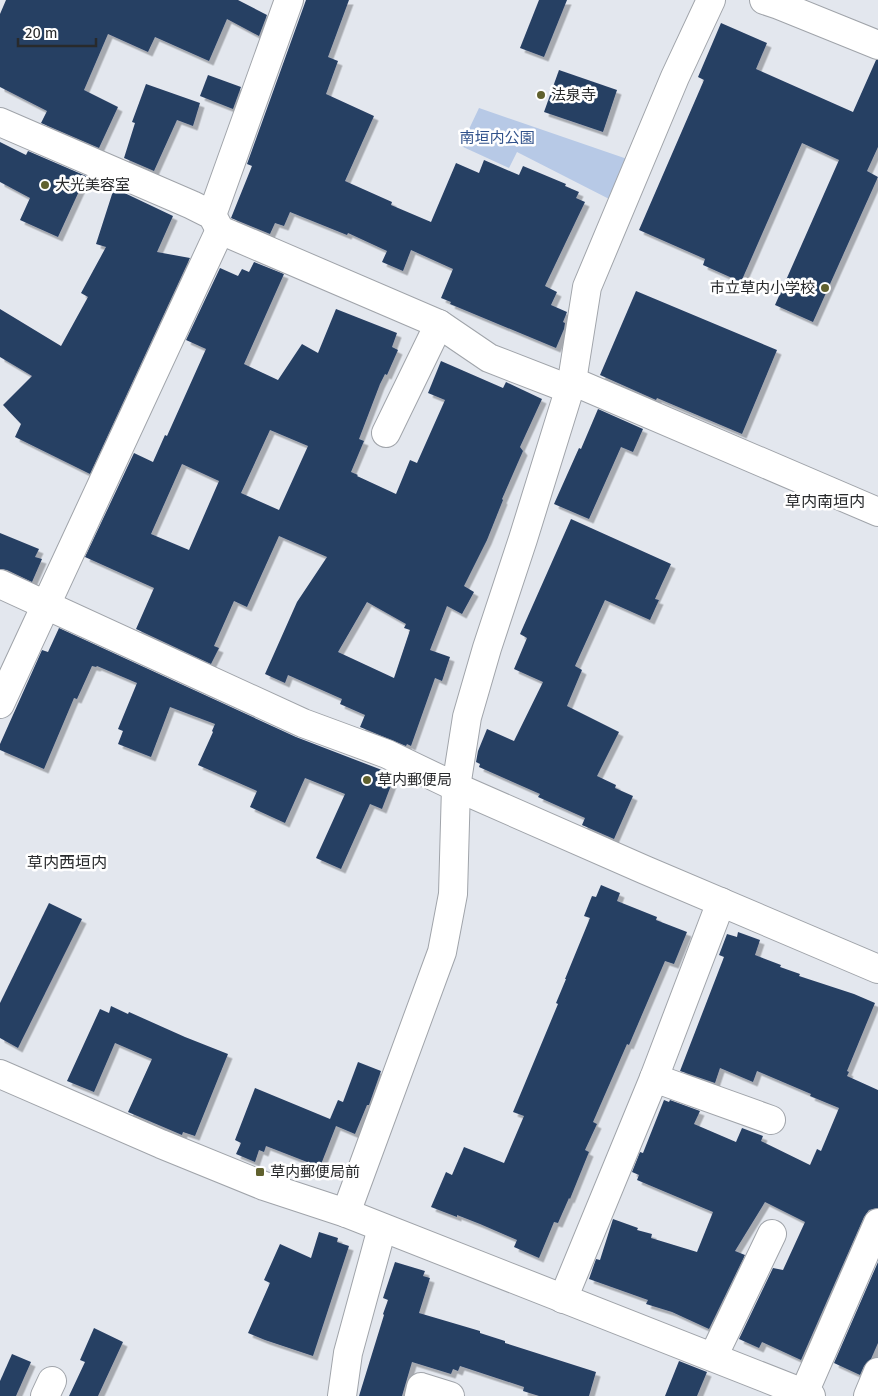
<svg xmlns="http://www.w3.org/2000/svg" width="878" height="1396" viewBox="0 0 878 1396" font-family="'Fira Sans','Noto Sans JP',sans-serif">
	<style>
		.green { fill: #b7c9e6 }
		.building { fill: #283f64; fill-rule: evenodd; filter: url(#shadow) }
		.lines { fill: none; stroke-linecap: round; stroke-linejoin: round }
		.minor-casing { stroke: #a0a4aa; stroke-width: 30 }
		.minor { stroke: #fff; stroke-width: 28 }
		.poi-dot { fill: #60612e; stroke: #fff; stroke-width: 2 }
		.labels { text-anchor: middle; stroke-width: 5; stroke-linejoin: round; paint-order: stroke }
		.poi-label { font-size: 15px; fill: #282a2c; stroke: #fff; text-anchor: start }
		.park-label { font-size: 15px; fill: #31528b; stroke: #fff }
		.neighbourhood-label { font-size: 16px; fill: #282a2c; stroke: #fff }
	</style>
	<defs>
		<filter id="shadow"><feDropShadow dx="4.5" dy="4.5" stdDeviation="0" flood-color="#0004"/></filter>
	</defs>
	<rect width="100%" height="100%" fill="#e3e7ee"/>
	<polygon class="green" points="479,108 633,161 615,202 517,152 509,168 461,146"/>
	<g class="building">
		<polygon points="6,0 238,0 267,15 259,36 227,19 209,61 155,37 148,52 108,34 84,90 118,107 99,148 41,123 47,111 0,87 0,14"/>
		<polygon points="306,0 349,0 328,57 338,61 326,94 374,116 345,181 392,202 391,205 431,222 456,163 479,173 484,160 519,175 523,166 566,184 565,186 579,192 576,198 585,202 545,286 557,292 551,305 567,312 563,322 565,323 564,329 556,348 450,304 451,302 441,298 453,269 411,250 403,271 382,262 387,251 348,233 347,235 290,212 284,226 275,223 270,234 231,218 252,166 247,164"/>
		<polygon points="539,0 567,0 544,57 520,48"/>
		<polygon points="721,23 767,43 756,69 853,112 876,60 878,60 878,147 867,171 878,177 813,322 775,305 839,160 802,143 741,282 703,265 705,259 639,230 704,80 698,77"/>
		<polygon points="559,70 617,90 603,132 544,112"/>
		<polygon points="208,75 241,87 233,109 200,96"/>
		<polygon points="146,84 200,103 193,126 177,120 154,171 124,158 135,123 132,122"/>
		<polygon points="0,142 26,155 28,151 86,176 58,237 20,220 30,198 0,182"/>
		<polygon points="114,188 173,216 157,252 190,258 90,474 15,437 21,424 3,405 32,376 0,357 0,309 61,346 88,297 81,293 106,247 96,244"/>
		<path d="M254 262 284 274 244 364 278 380 302 344 318 353 336 309 397 333 392 347 398 350 387 375 385 374 380 384 359 439 364 441 351 472 358 475 357 476 396 494 410 460 417 463 445 400 428 393 441 361 503 388 506 382 542 399 520 447 523 451 502 499 503 500 487 540 464 586 474 592 462 614 447 606 430 650 450 657 442 681 435 678 411 746 407 744 406 746 360 727 365 715 340 704 342 699 288 675 285 683 265 674 297 602 327 557 279 536 247 607 234 601 214 646 219 648 211 664 136 629 154 588 85 557 134 453 153 462 165 435 167 436 206 349 186 340 220 268 238 276 242 269 249 272ZM270 430 308 446 279 510 241 493ZM182 464 219 481 189 550 151 534ZM367 602 406 624 404 628 410 630 394 678 338 652Z"/>
		<polygon points="636,291 777,350 742,434 657,398 656,400 600,375"/>
		<polygon points="598,409 643,429 633,452 621,447 589,519 554,504 579,448 581,449"/>
		<polygon points="571,519 671,564 655,599 659,600 650,620 605,600 575,666 582,670 567,706 619,732 597,776 616,785 615,788 633,796 614,839 582,825 585,818 538,797 540,794 479,767 480,764 476,762 478,751 487,729 514,741 543,682 514,669 527,638 520,634"/>
		<polygon points="0,533 39,549 35,557 42,559 32,582 7,570 0,569"/>
		<polygon points="59,628 296,737 395,775 382,809 370,804 341,869 316,858 345,794 305,778 285,823 250,807 257,791 198,765 213,732 212,731 215,724 170,707 151,757 118,744 123,731 118,729 137,683 97,666 96,667 92,666 77,699 74,698 44,769 0,750 0,744 42,650 48,652"/>
		<polygon points="601,885 620,893 617,901 657,917 656,920 687,932 674,964 665,961 629,1045 627,1044 593,1122 597,1124 585,1150 589,1152 570,1199 569,1198 558,1223 554,1222 539,1258 514,1247 517,1240 480,1224 457,1215 457,1217 431,1207 446,1172 452,1175 464,1147 504,1163 524,1116 513,1112 558,1004 556,1003 566,979 565,979 590,918 584,916 592,896 596,897"/>
		<polygon points="49,903 82,919 18,1048 0,1038 0,1003"/>
		<polygon points="738,932 760,940 755,955 781,965 780,967 800,974 799,976 854,994 875,1003 847,1071 849,1072 847,1076 878,1090 878,1208 869,1210 864,1217 801,1360 762,1342 759,1348 739,1339 773,1268 783,1270 805,1222 765,1202 735,1251 745,1255 709,1329 672,1312 646,1304 648,1300 589,1279 596,1259 600,1260 613,1219 638,1228 637,1230 652,1234 651,1238 697,1252 713,1212 637,1180 639,1175 632,1172 640,1152 643,1153 664,1100 669,1102 670,1100 700,1111 694,1124 736,1142 742,1128 763,1136 761,1141 810,1165 817,1149 821,1151 839,1108 810,1096 811,1094 757,1071 753,1082 720,1068 715,1083 680,1071 724,957 719,955 727,934 737,937"/>
		<polygon points="111,1006 128,1014 129,1012 185,1037 228,1054 195,1136 183,1132 182,1135 128,1112 152,1059 115,1043 94,1092 67,1081 100,1009 109,1013"/>
		<polygon points="358,1062 381,1071 369,1105 367,1105 355,1134 336,1126 320,1167 266,1146 264,1152 259,1150 255,1162 236,1154 241,1143 235,1140 255,1088 330,1119 338,1100 343,1102"/>
		<polygon points="319,1232 338,1238 337,1242 349,1246 313,1356 265,1340 248,1333 270,1283 264,1280 280,1244 311,1258"/>
		<polygon points="395,1262 425,1271 423,1276 430,1278 419,1313 480,1331 480,1333 505,1341 505,1343 596,1372 589,1396 539,1396 523,1391 524,1387 460,1366 458,1371 453,1369 451,1374 412,1362 402,1396 359,1396 384,1315 383,1314 388,1300 383,1298"/>
		<polygon points="878,1262 878,1343 871,1359 864,1366 860,1375 834,1363"/>
		<polygon points="94,1328 123,1342 98,1396 69,1396 85,1362 80,1360"/>
		<polygon points="12,1354 31,1362 16,1396 0,1396 0,1381"/>
		<polygon points="679,1361 707,1372 697,1396 665,1396"/>
	</g>
	<g class="lines">
		<defs>
			<g id="minor">
				<polyline points="764,0 779,5 878,45"/>
				<polyline points="0,122 192,205 212,215 220,230 439,324 489,358 569,389"/>
				<polyline points="212,215 289,0"/>
				<polyline points="572,381 878,512"/>
				<polyline points="386,433 439,324"/>
				<polyline points="0,584 303,723 387,754 456,787 645,870 878,969"/>
				<polyline points="0,704 220,230"/>
				<polyline points="0,1074 161,1144 264,1186 346,1213 811,1396"/>
				<polyline points="654,1078 771,1120"/>
				<polyline points="346,1213 442,952 453,894 456,787 467,717 487,648 523,539 572,381 587,287 675,77 711,0"/>
				<polyline points="563,1299 654,1078 721,902"/>
				<polyline points="713,1357 772,1234"/>
				<polyline points="804,1393 878,1223"/>
				<polyline points="45,1396 52,1381"/>
				<polyline points="342,1396 348,1353 382,1228"/>
				<polyline points="419,1396 421,1387 450,1396"/>
				<polyline points="868,1396 878,1372"/>
			</g>
		</defs>
		<use href="#minor" class="minor-casing"/>
		<use href="#minor" class="minor"/>
	</g>
	<g class="poi-dot">
		<circle cx="541" cy="95" r="5"/>
		<circle cx="45" cy="185" r="5"/>
		<circle cx="825" cy="288" r="5"/>
		<circle cx="367" cy="780" r="5"/>
		<rect x="255" y="1167" width="10" height="10" rx="2.5"/>
	</g>
	<g class="labels">
		<g class="poi-label">
			<text x="551" y="100">法泉寺</text>
			<text x="55" y="190">大光美容室</text>
			<text x="815" y="293" text-anchor="end">市立草内小学校</text>
			<text x="377" y="785">草内郵便局</text>
			<text x="270" y="1177">草内郵便局前</text>
		</g>
		<g class="park-label">
			<text x="497" y="143">南垣内公園</text>
		</g>
		<g class="neighbourhood-label">
			<text x="825" y="507">草内南垣内</text>
			<text x="67" y="868">草内西垣内</text>
		</g>
	</g>
	<path d="M18 38v8h78v-8" fill="none" stroke="#282a2c" stroke-width="2.5"/>
	<text x="25" y="38" font-size="15" fill="#282a2c" stroke="#ffffff" stroke-width="4" paint-order="stroke">20 m</text>
</svg>
